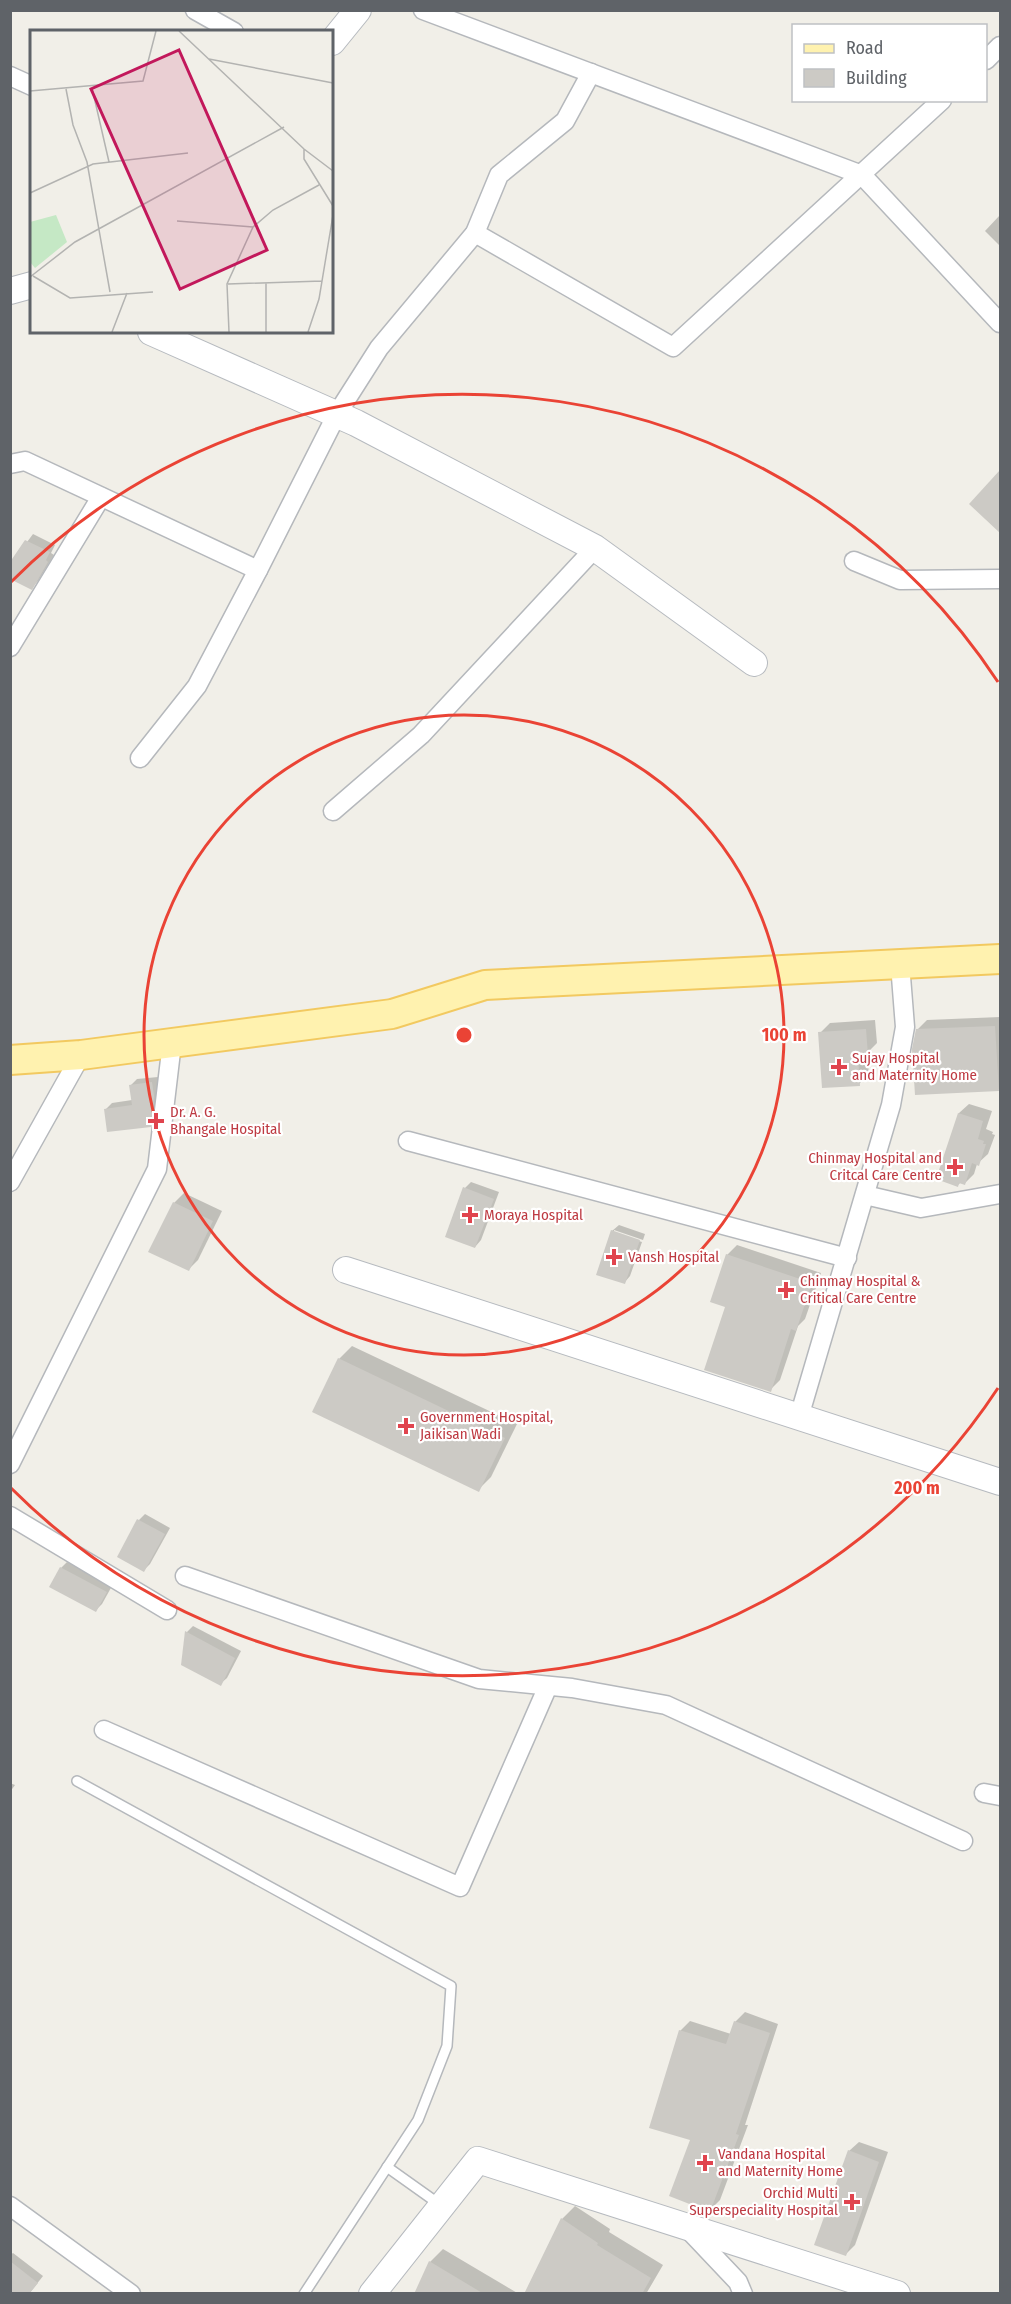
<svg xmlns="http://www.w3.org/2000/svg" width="1011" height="2304" viewBox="0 0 1011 2304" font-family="'Fira Sans Condensed',sans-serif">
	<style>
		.shadow { fill: #0003 }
		.building { fill: #cccac5 }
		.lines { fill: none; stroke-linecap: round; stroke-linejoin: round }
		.lane-casing { stroke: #b5b8bc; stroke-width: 12 }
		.street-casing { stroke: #b5b8bc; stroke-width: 21 }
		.secondary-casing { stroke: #b6babf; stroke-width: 28 }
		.primary-casing { stroke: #f2c960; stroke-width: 32 }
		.lane { stroke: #fff; stroke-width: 9 }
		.street { stroke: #fff; stroke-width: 18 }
		.secondary { stroke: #fff; stroke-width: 26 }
		.primary { stroke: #fff2af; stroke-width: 28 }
		.ring { fill: none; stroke: #ea4335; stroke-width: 3 }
		.health-dot { fill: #e0444e; stroke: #fff; stroke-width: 2 }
		.labels { text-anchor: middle; stroke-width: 4.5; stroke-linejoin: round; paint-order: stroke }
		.health-label { font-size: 15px; fill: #be3a42; stroke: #fff; text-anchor: start }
		.inset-road { fill: none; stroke: #b3b3b1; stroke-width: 1.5 }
		.view { fill: #c2185b; fill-opacity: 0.15; stroke: #c2185b; stroke-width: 3 }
		.inset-edge { fill: none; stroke: #5f6368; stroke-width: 3 }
		.centre { fill: #ea4335; stroke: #fff; stroke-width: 3 }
		.ring-label { font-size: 18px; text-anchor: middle; font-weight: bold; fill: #ea4335; stroke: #fff; stroke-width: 4.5; stroke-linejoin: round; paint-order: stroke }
	</style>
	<rect width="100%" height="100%" fill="#f1efe8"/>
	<g class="shadow">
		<polygon points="1000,215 1000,246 985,231"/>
		<polygon points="1000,472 1000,531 971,504"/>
		<polygon points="33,534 55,545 51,553 54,555 38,581 31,588 10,565"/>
		<polygon points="1000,1017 1000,1087 998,1090 917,1030 927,1020"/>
		<polygon points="875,1020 877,1043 867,1053 869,1075 859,1084 820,1033 830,1023"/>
		<polygon points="158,1077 160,1089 156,1119 150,1126 106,1109 112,1103 132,1100 131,1085 137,1079"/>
		<polygon points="969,1104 992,1111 986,1129 993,1132 992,1134 995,1135 988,1154 977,1164 974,1174 965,1183 961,1182 958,1185 938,1179 959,1113"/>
		<polygon points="471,1182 499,1192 481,1240 475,1247 465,1188"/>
		<polygon points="184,1193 222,1211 198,1260 189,1269 174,1203"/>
		<polygon points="619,1225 645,1234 643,1240 614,1230 614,1233 642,1242 630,1276 624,1283 612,1231"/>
		<polygon points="737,1245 821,1273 805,1319 798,1326 780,1380 770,1390 727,1306 727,1255"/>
		<polygon points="352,1346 517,1424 491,1477 478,1490 339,1359"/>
		<polygon points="145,1514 170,1528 150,1564 144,1570 139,1520"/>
		<polygon points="67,1562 112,1586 102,1604 96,1610 61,1568"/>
		<polygon points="193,1626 241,1651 227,1678 220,1684 183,1664 187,1632"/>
		<polygon points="10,1783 15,1785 10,1792"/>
		<polygon points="745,2012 778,2024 745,2125 748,2125 720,2200 710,2210 692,2139 680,2031 690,2021 731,2034 735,2022"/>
		<polygon points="859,2142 888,2152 855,2245 845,2255 849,2151"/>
		<polygon points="575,2206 610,2229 609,2232 663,2265 646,2294 525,2294 562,2219"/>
		<polygon points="443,2249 519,2294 415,2294 430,2262"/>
		<polygon points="13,2253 43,2276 29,2294 10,2294 10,2255"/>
	</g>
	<g class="building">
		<polygon points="1000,470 1000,533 969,504"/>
		<polygon points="25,540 50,552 46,560 48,562 32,590 10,579 10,562"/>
		<polygon points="995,1026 999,1091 915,1095 912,1049 916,1029"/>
		<polygon points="866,1029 868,1055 858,1055 860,1086 822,1088 818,1032"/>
		<polygon points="152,1082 154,1096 151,1127 107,1132 104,1109 132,1105 129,1085"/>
		<polygon points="958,1113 983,1121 978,1139 984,1141 983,1144 986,1144 979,1166 972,1163 965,1185 959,1183 958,1187 936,1179"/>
		<polygon points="463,1187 494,1199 475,1248 445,1237"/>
		<polygon points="173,1202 213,1221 189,1271 148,1252"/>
		<polygon points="611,1230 640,1240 625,1284 596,1275"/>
		<polygon points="726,1254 812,1283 796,1331 791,1329 771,1392 704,1370 725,1307 710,1302"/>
		<polygon points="338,1358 505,1438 479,1492 312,1412"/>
		<polygon points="137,1519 165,1534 144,1572 117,1557"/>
		<polygon points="60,1567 107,1592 96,1612 49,1587"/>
		<polygon points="185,1631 235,1658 221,1686 181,1665"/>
		<polygon points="734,2021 770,2033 736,2134 739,2135 710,2212 669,2196 690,2140 649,2128 679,2030 726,2044"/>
		<polygon points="848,2150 879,2162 846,2256 814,2245"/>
		<polygon points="561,2218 598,2243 597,2245 651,2278 642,2294 524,2294"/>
		<polygon points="10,2261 38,2283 29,2294 10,2294"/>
		<polygon points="429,2261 484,2294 414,2294"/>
	</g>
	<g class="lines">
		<defs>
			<g id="lane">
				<polyline points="77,1781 451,1986 447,2046 418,2120 304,2294"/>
				<polyline points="387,2167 439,2204"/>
			</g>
			<g id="street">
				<polyline points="195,10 234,32"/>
				<polyline points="423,10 862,175 1000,323"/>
				<polyline points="986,60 1000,46"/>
				<polyline points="10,76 32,86"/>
				<polyline points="475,233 673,347 942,100"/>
				<polyline points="10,464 25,461 258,570"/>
				<polyline points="854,561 900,580 1000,579"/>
				<polyline points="10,647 101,497"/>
				<polyline points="140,758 197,686 258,570 337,414 379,348 475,233 499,175 565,121 591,73"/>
				<polyline points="333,811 421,735 595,548"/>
				<polyline points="408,1141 847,1258"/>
				<polyline points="10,1182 81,1055"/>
				<polyline points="865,1195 921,1208 1000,1194"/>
				<polyline points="799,1417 891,1105 905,1027 900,964"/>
				<polyline points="10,1464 157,1169 172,1043"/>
				<polyline points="10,1516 167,1610"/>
				<polyline points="185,1576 479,1679 572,1688 666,1705 963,1841"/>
				<polyline points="104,1730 460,1887 548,1686"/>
				<polyline points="984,1793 1000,1796"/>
				<polyline points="10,2206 131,2294"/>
				<polyline points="686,2227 738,2282 743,2294"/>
			</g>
			<g id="secondary">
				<polyline points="332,42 358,10"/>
				<polyline points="10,291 32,285"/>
				<polyline points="151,332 356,423 595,548 754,663"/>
				<polyline points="346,1270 1000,1482"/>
				<polyline points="372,2294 478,2160 897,2294"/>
			</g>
			<polyline id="primary" points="10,1060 81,1055 392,1014 485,985 1000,959"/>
		</defs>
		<use href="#lane" class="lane-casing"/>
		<use href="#street" class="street-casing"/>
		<use href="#secondary" class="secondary-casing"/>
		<use href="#primary" class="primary-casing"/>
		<use href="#lane" class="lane"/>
		<use href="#street" class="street"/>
		<use href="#secondary" class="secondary"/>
		<use href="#primary" class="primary"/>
	</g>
	<g class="ring">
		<circle cx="464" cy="1035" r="320"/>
		<path d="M998 1388A640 640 0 0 1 11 1488M11 582A640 640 0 0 1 998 682"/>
	</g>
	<g class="health-dot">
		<path d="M836 1058h6v6h6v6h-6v6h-6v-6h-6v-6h6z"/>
		<path d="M153 1112h6v6h6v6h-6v6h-6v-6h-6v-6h6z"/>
		<path d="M952 1158h6v6h6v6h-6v6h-6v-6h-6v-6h6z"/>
		<path d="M467 1206h6v6h6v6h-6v6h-6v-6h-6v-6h6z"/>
		<path d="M611 1248h6v6h6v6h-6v6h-6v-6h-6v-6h6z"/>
		<path d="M783 1281h6v6h6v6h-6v6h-6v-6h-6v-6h6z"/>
		<path d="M403 1417h6v6h6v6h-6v6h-6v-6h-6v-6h6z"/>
		<path d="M702 2154h6v6h6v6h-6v6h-6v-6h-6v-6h6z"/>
		<path d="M849 2193h6v6h6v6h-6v6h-6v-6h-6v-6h6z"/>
	</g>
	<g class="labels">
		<g class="health-label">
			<text x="852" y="1063">Sujay Hospital<tspan x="852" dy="17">and Maternity Home</tspan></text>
			<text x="170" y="1117">Dr. A. G.<tspan x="170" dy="17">Bhangale Hospital</tspan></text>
			<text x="942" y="1163" text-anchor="end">Chinmay Hospital and<tspan x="942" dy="17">Critcal Care Centre</tspan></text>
			<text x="484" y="1220">Moraya Hospital</text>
			<text x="628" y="1262">Vansh Hospital</text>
			<text x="800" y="1286">Chinmay Hospital &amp;<tspan x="800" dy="17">Critical Care Centre</tspan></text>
			<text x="420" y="1422">Government Hospital,<tspan x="420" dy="17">Jaikisan Wadi</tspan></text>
			<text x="718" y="2159">Vandana Hospital<tspan x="718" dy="17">and Maternity Home</tspan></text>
			<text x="838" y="2198" text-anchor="end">Orchid Multi<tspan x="838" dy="17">Superspeciality Hospital</tspan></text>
		</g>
	</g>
	<g transform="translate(30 30)">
		<rect width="303" height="303" fill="#f1efe8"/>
		<path d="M26 185 37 212 5 238 0 232V192Z" fill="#c5e8c5"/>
		<path class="inset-road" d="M149 1 274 119 303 141M179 29 303 53M62 58 79 132M36 59 43 95 57 132 80 262M0 61 113 51 126 1M274 119V129L303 176M0 163 63 134 158 123M147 191 223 197M3 246 40 268 123 262M0 247 45 212 254 97M198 254 292 251M82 302 97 263M199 302 197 254 223 197 243 180 289 155M236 302V253M278 302 289 269 303 185"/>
		<path class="view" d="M149 20 237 220 150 259 61 59Z"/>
		<rect width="303" height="303" class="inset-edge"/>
	</g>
	<circle cx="464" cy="1035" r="9" class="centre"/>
	<g class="ring-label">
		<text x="784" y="1041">100 m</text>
		<text x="917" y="1494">200 m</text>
	</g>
	<rect width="1011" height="2304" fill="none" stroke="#5f6368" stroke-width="24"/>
	<rect x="792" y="24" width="195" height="78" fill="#ffffff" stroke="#bfc1c3" stroke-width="1.5"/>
	<rect x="804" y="44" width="30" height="9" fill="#fff2af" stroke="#bfc1c3" stroke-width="1.5"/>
	<text x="846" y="54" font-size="18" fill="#5f6368">Road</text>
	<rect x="804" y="69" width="30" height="18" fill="#cccac5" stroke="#bfc1c3" stroke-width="1.5"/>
	<text x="846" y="84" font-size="18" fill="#5f6368">Building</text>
</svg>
